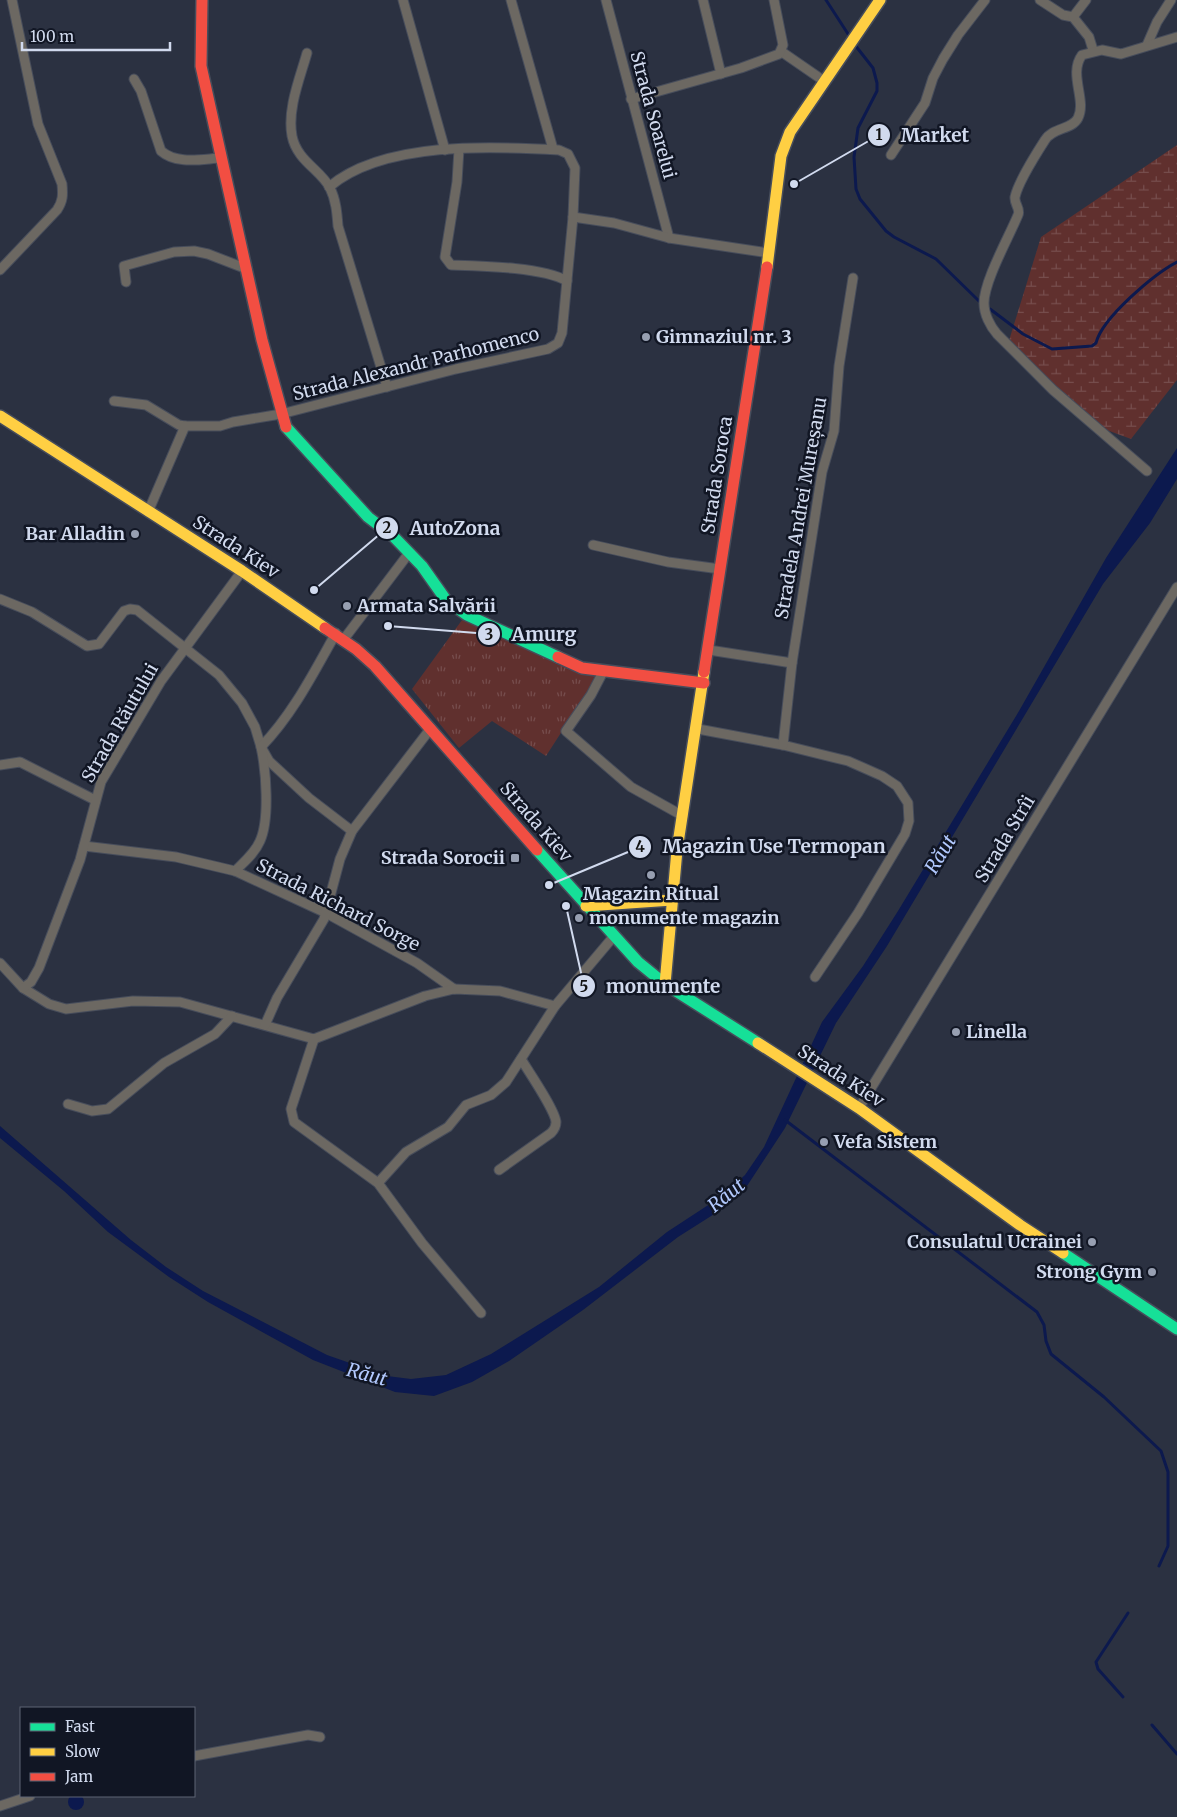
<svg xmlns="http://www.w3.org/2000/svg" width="1177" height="1817" viewBox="0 0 1177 1817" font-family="Merriweather,serif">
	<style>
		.grass { fill: url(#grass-tufts) }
		.wetland { fill: url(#wetland-marsh) }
		.water { fill: #0c194e }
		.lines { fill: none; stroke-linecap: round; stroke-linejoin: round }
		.stream { stroke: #0c194e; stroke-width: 3 }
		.street-casing { stroke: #474d5b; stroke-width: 11 }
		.fast-casing { stroke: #474d5b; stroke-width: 14 }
		.slow-casing { stroke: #474d5b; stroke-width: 14 }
		.jam-casing { stroke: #474d5b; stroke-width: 14 }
		.street { stroke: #6c6862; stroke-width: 9 }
		.fast { stroke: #16e098; stroke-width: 11 }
		.slow { stroke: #ffcf43; stroke-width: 11 }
		.jam { stroke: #f24e42; stroke-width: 11 }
		.poi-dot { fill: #979fb1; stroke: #111624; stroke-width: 2 }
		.labels { text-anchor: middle; stroke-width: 5; stroke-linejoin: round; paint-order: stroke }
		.street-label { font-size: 18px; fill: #d1daee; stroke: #111624 }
		.poi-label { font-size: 18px; font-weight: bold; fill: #d1daee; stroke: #111624; text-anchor: start }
		.water-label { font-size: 19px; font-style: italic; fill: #b2c9fe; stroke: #111624 }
		.leader { fill: none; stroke: #d1daee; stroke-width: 2 }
		.callout-dot { fill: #d1daee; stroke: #111624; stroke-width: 2 }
		.mark-label { font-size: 15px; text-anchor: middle; font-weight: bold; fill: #111 }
		.callout-label { font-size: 19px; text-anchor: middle; font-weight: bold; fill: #d1daee; stroke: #111624; stroke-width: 5; stroke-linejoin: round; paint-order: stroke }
	</style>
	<defs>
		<pattern id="grass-tufts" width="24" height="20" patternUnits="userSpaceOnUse" patternTransform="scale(1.25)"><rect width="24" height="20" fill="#60302e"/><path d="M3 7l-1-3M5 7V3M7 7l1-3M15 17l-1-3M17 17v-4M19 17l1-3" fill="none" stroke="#764d4d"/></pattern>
		<pattern id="wetland-marsh" width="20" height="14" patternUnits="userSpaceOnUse" patternTransform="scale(1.25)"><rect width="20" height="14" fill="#60302e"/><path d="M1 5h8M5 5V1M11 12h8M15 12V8" fill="none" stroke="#764d4d"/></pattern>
	</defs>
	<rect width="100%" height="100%" fill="#2b3141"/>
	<polygon class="grass" points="462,620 597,677 546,756 492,721 459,748 412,689"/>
	<polygon class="wetland" points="1177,145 1177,380 1131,439 1104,429 1007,347 1041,237"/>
	<g class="water">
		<polygon points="1177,448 1177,479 1150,523 1103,584 887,946 836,1023 785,1128 745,1189 719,1211 678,1237 583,1310 509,1361 472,1382 434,1396 395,1392 313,1360 208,1302 169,1277 108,1232 64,1191 0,1138 0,1126 131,1240 166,1267 203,1291 327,1355 387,1376 411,1379 446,1375 491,1354 599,1287 667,1232 722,1196 745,1175 764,1147 822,1022 863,966 898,911 1019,711 1106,558"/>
		<circle cx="76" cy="1802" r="8"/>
	</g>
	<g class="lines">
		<g class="stream">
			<polyline points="826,0 850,37"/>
			<polyline points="855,45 873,68 877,83 877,91 858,128 854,157 856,189 860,199 886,231 894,237 936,259 980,302"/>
			<path d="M990 309 1023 334 1052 349 1092 346 1096 343C1102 318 1154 274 1177 262"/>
			<polyline points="785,1120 1037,1312 1044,1325 1046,1341 1051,1354 1104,1397 1161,1451 1168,1472 1168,1546 1159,1566"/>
			<polyline points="1123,1697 1098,1669 1096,1662 1128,1613"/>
			<polyline points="1152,1725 1177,1754"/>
		</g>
		<defs>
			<g id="street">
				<polyline points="403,0 445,150"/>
				<polyline points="511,0 553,149"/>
				<polyline points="606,0 669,238"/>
				<polyline points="703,0 721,74"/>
				<polyline points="1040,0 1063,15 1073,17 1089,37 1093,50"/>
				<polyline points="1073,17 1086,0"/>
				<polyline points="1147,45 1157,22 1171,0"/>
				<polyline points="782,52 824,81"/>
				<path d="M307 53C300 78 287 109 292 136 297 161 321 170 330 188 336 200 337 213 338 226L387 387"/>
				<path d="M134 79 141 91 161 151C177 165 202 159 221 158"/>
				<polyline points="631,99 741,68 779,54 783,45 774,0"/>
				<path d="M459 149 457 182 445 257 451 265C481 266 542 267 567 281"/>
				<polyline points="891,155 925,103 933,78 943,59 958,35 985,0"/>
				<polyline points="573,217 614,223 669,238 769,253"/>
				<path d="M0 270 57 210C63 201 63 195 62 184L38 124 12 0"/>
				<polyline points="126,282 124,266 174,252 194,251 208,254 247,269"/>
				<polyline points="114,401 146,405 179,425 185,426"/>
				<path d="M1147 471 1053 390 997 334C990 326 984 314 984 303 984 281 1009 237 1018 215 1021 209 1014 204 1015 197 1018 182 1036 154 1045 140 1053 127 1072 130 1078 118 1087 100 1068 74 1082 55L1102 50 1121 54 1177 37"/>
				<path d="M148 512 185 426H220L233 422 281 414 456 369 548 349 558 343 562 333 573 217 575 168 568 154 559 150C492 146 383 141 329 187"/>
				<polyline points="593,545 668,562 720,569"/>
				<polyline points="0,599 32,612 87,646 99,644 124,611 130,609 137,610 219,675 242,703 255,727 261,747 269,761 309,798 352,831"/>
				<polyline points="344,639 409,553"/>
				<polyline points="709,650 792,663"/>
				<polyline points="603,672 591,695 566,731 631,787 683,816"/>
				<polyline points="698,729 783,745 848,761 882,776 897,786 908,803 909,821 905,834 858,913 815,977"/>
				<polyline points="783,745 792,663 822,472 834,431 839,366 853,278"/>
				<polyline points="0,765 20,762 95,800"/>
				<polyline points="84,846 176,857 235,871 326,913 417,963 454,989"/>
				<path d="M235 871C244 862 255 853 260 841 270 819 266 770 261 747 293 714 314 672 336 633"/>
				<polyline points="0,963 23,988 49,1004 66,1009 133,1001 180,1002 314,1039 425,996 454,989 500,991 555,1006"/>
				<polyline points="23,988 31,982 39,968 80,860 101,782 161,681 242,571"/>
				<polyline points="265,1025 277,998 324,919 340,859 352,831 431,728"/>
				<polyline points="314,1039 291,1109 294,1122 378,1183 422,1243 481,1313"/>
				<polyline points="68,1104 92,1111 108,1109 164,1063 215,1034 232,1016"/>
				<polyline points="859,1108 1177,587"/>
				<path d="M499 1170 551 1133C554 1130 556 1127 556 1122 555 1110 529 1072 521 1059"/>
				<polyline points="378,1183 406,1152 448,1127 466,1105 491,1095 506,1082 555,1006 614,936"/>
				<polyline points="194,1756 308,1735 320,1737"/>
				<polyline points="0,1806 30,1796"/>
			</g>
			<g id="fast">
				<polyline points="286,427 368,517 394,537 422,566 446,600 467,615 558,657"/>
				<polyline points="537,850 638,962 665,984 758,1043"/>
				<polyline points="1063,1253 1177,1329"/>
			</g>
			<g id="slow">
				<polyline points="767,267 781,156 790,132 880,0"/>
				<polyline points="0,416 242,571 325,628"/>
				<polyline points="586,906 672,900"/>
				<polyline points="665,984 677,850 704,672"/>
				<polyline points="758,1043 859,1108 1020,1225 1063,1253"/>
			</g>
			<g id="jam">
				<polyline points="202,0 201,66 262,340 286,427"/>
				<polyline points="325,628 356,649 375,666 537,850"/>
				<polyline points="558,657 582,668 704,683"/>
				<polyline points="704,672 767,267"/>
			</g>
		</defs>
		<use href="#street" class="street-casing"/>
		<use href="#fast" class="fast-casing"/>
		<use href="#slow" class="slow-casing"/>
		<use href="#jam" class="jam-casing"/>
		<use href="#street" class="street"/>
		<use href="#fast" class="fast"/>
		<use href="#slow" class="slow"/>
		<use href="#jam" class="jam"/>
	</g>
	<g class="poi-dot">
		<circle cx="646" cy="337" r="5"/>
		<circle cx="135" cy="534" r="5"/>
		<circle cx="347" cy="606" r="5"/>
		<rect x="510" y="853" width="10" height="10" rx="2.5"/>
		<circle cx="651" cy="875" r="5"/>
		<circle cx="579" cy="918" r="5"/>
		<circle cx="956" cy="1032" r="5"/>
		<circle cx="824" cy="1142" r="5"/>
		<circle cx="1092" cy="1242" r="5"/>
		<circle cx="1152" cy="1272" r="5"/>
	</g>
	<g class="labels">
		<g class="street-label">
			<text transform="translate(653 115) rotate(75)" y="6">Strada Soarelui</text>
			<text transform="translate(416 364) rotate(-14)" y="6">Strada Alexandr Parhomenco</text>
			<text transform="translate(717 475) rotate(-81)" y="6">Strada Soroca</text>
			<text transform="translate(801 508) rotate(-80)" y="6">Stradela Andrei Mureșanu</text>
			<text transform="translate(236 547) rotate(33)" y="6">Strada Kiev</text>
			<text transform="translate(120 723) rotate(-60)" y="6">Strada Răutului</text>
			<text transform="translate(536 822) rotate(49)" y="6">Strada Kiev</text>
			<text transform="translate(1005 839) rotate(-59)" y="6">Strada Strîi</text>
			<text transform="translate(338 905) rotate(27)" y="6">Strada Richard Sorge</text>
			<text transform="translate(841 1076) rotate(33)" y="6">Strada Kiev</text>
		</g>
		<g class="poi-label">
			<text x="656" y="343">Gimnaziul nr. 3</text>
			<text x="125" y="540" text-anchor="end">Bar Alladin</text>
			<text x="357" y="612">Armata Salvării</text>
			<text x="505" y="864" text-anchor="end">Strada Sorocii</text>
			<text x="651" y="900" text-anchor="middle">Magazin Ritual</text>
			<text x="589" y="924">monumente magazin</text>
			<text x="966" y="1038">Linella</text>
			<text x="834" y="1148">Vefa Sistem</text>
			<text x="1082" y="1248" text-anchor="end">Consulatul Ucrainei</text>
			<text x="1142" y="1278" text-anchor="end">Strong Gym</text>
		</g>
		<g class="water-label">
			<text transform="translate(940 854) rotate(-59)" y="7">Răut</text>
			<text transform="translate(726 1195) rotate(-39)" y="7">Răut</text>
			<text transform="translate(367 1374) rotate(15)" y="7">Răut</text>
		</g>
	</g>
	<path class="leader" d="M794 184L879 135M314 590L387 528M388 626L489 634M549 885L640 847M566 906L584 986"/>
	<g class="callout-dot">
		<circle cx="794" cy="184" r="5"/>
		<circle cx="314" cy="590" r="5"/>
		<circle cx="388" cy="626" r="5"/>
		<circle cx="549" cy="885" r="5"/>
		<circle cx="566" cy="906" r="5"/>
		<circle cx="879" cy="135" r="12"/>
		<circle cx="387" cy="528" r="12"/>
		<circle cx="489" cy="634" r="12"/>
		<circle cx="640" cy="847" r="12"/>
		<circle cx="584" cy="986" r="12"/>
	</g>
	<g class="mark-label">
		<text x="879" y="140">1</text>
		<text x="387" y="533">2</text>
		<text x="489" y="640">3</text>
		<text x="640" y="852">4</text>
		<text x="584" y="992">5</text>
	</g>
	<g class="callout-label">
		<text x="935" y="142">Market</text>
		<text x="455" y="535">AutoZona</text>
		<text x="544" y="641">Amurg</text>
		<text x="774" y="853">Magazin Use Termopan</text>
		<text x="663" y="993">monumente</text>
	</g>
	<rect x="20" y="1707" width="175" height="90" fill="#111624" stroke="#5e6475"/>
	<rect x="30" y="1723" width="25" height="8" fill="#16e098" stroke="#5e6475"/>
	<text x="65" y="1732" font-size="15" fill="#d1daee">Fast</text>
	<rect x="30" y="1748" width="25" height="8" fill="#ffcf43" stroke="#5e6475"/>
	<text x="65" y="1757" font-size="15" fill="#d1daee">Slow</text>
	<rect x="30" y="1773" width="25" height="8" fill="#f24e42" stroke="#5e6475"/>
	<text x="65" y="1782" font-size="15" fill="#d1daee">Jam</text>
	<path d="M22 42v8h148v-8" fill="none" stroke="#d1daee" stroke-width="2.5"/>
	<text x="30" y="42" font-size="15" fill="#d1daee" stroke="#111624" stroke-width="4" paint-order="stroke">100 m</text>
</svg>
